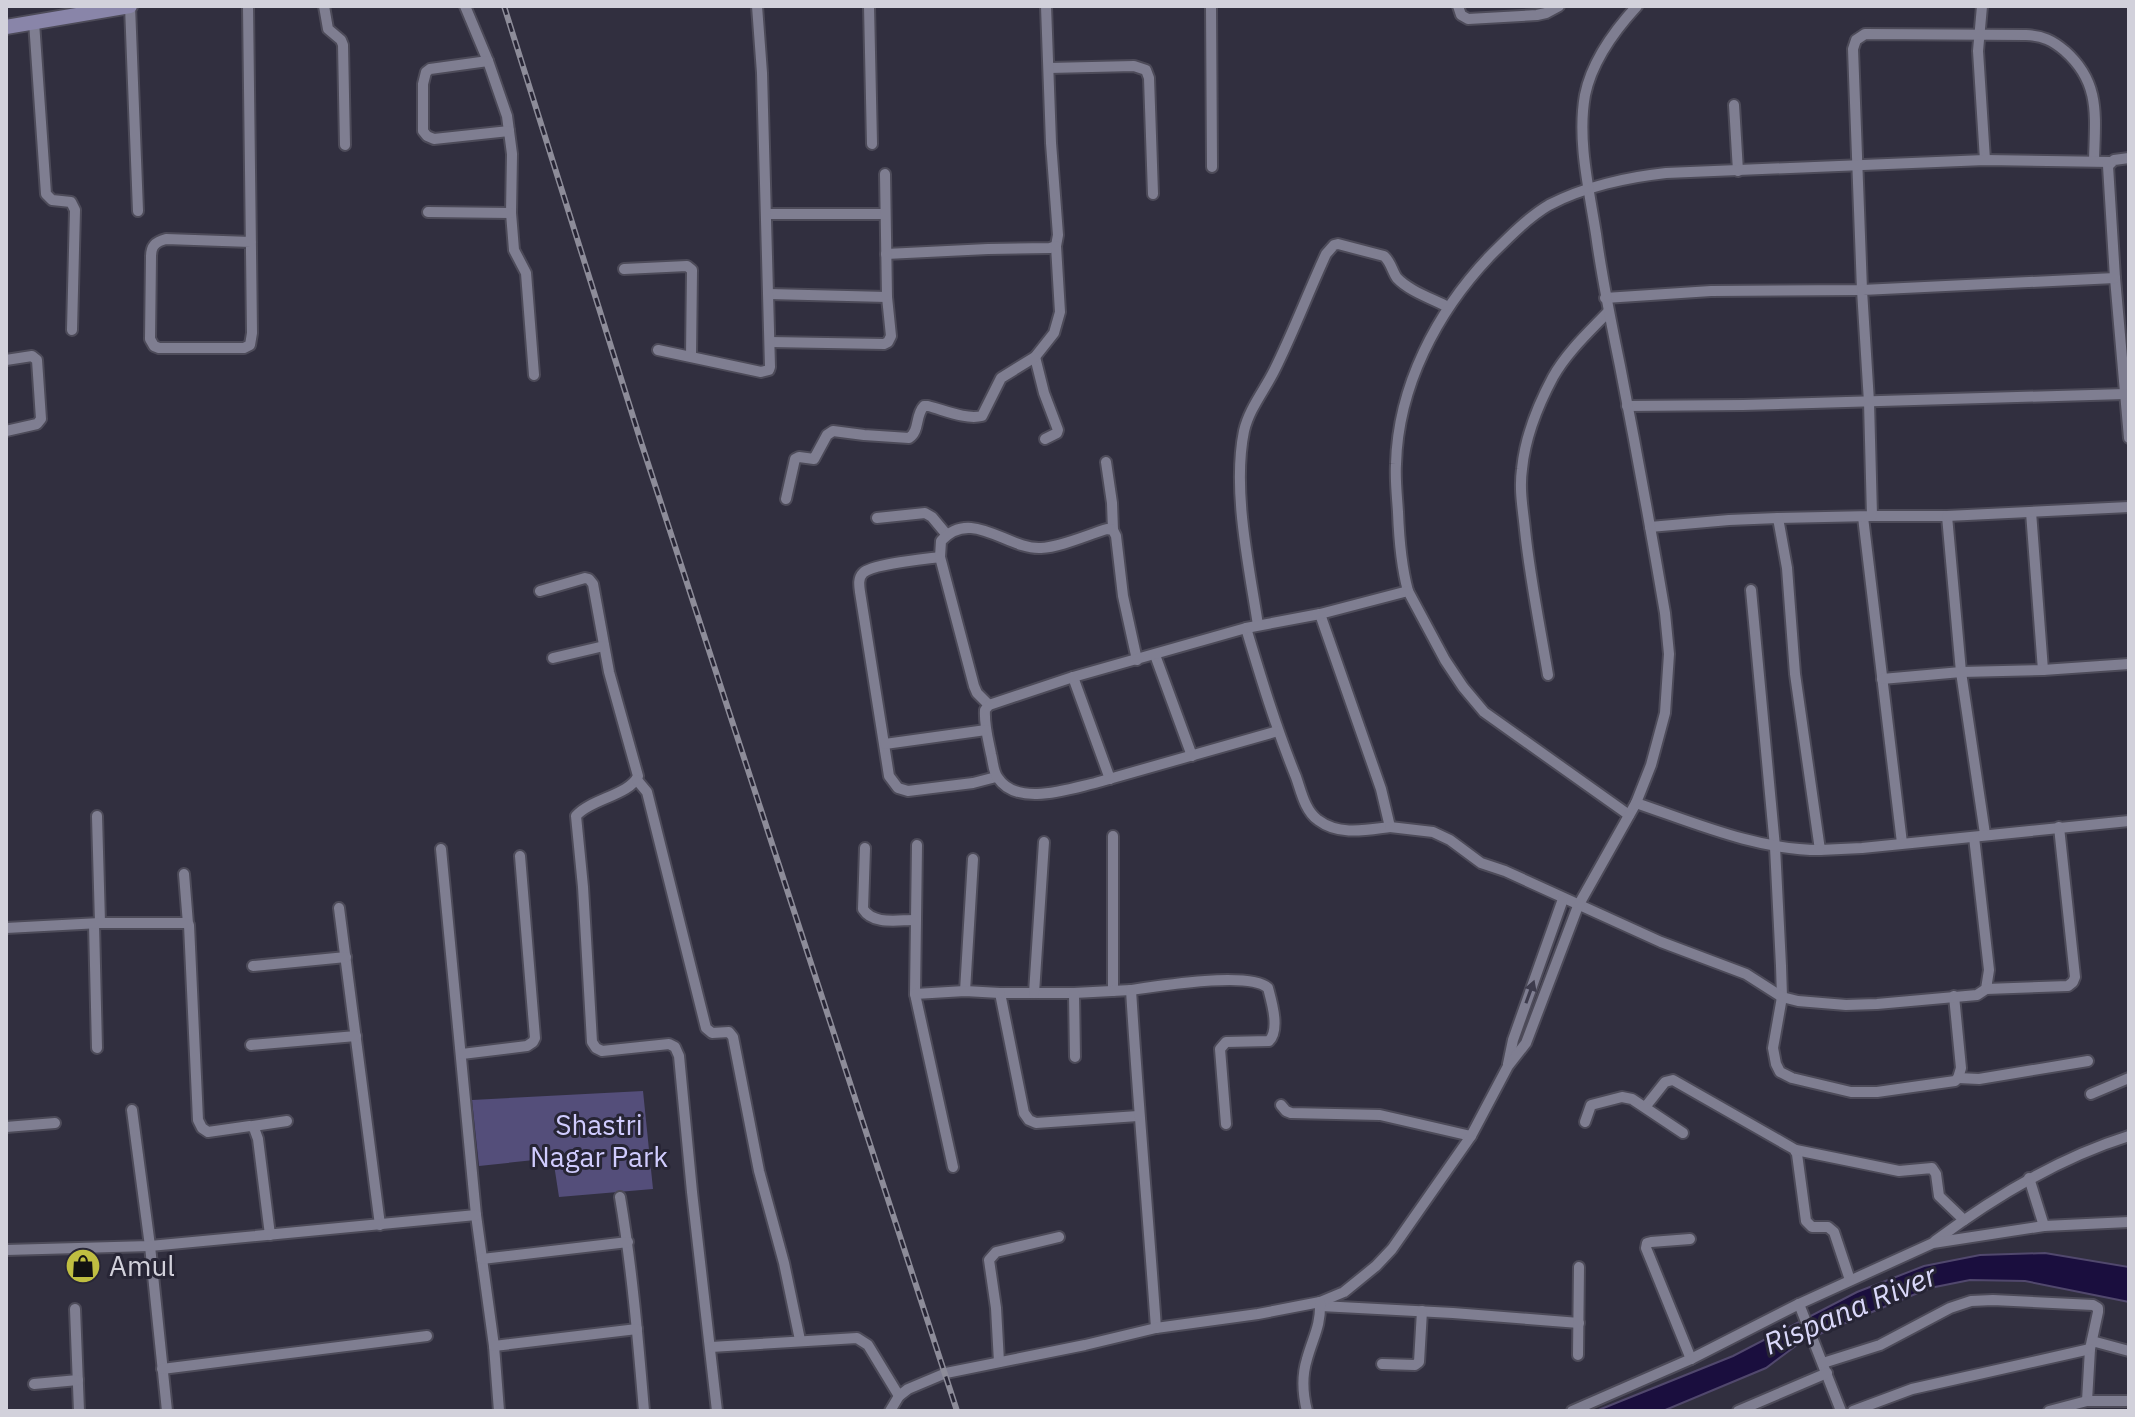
<svg xmlns="http://www.w3.org/2000/svg" width="2135" height="1417" viewBox="0 0 2135 1417" font-family="'IBM Plex Sans',sans-serif">
	<style>
		.green { fill: #544e7a }
		.water { fill: #1a0e3e; stroke: #51486d; stroke-width: 2 }
		.lines { fill: none; stroke-linecap: round; stroke-linejoin: round }
		.street-casing { stroke: #4d4b59; stroke-width: 14 }
		.secondary-casing { stroke: #4d4b59; stroke-width: 18 }
		.street { stroke: #7f7e91; stroke-width: 10 }
		.secondary { stroke: #8985a9; stroke-width: 14 }
		.rail-casing { stroke: #8d8c99; stroke-width: 6 }
		.rail { stroke: #272535; stroke-width: 3; stroke-dasharray: 9; stroke-linecap: butt }
		.oneway { fill: #3d3b4c }
		.labels { text-anchor: middle; stroke-width: 6; stroke-linejoin: round; paint-order: stroke }
		.park-label { font-size: 28px; fill: #d0ccfe; stroke: #272535 }
		.poi-label { font-size: 28px; fill: #d2d1db; stroke: #272535; text-anchor: start }
		.water-label { font-size: 30px; font-style: italic; fill: #dad8fa; stroke: #272535 }
	</style>
	<rect width="100%" height="100%" fill="#312f3f"/>
	<polygon class="green" points="643,1091 653,1189 559,1197 553,1158 479,1166 472,1100"/>
	<polygon class="water" points="2045,1253 2129,1267 2129,1302 2025,1281 1970,1280 1930,1288 1826,1331 1797,1345 1766,1368 1663,1411 1596,1411 1733,1356 1857,1292 1924,1266 1980,1255"/>
	<g class="lines">
		<defs>
			<g id="street">
				<polyline points="130,6 138,211"/>
				<path d="M248 6 252 333 250 345 244 348H159L154 346 150 339 151 257C151 246 155 242 166 239L251 242"/>
				<polyline points="324,6 328,29 341,40 343,45 345,145"/>
				<polyline points="465,6 488,61 507,116 512,154 511,213 514,250 526,273 534,375"/>
				<polyline points="869,6 872,144"/>
				<polyline points="1211,6 1212,167"/>
				<polyline points="1458,6 1461,15 1468,19 1537,15 1546,13 1559,6"/>
				<polyline points="1982,6 1978,51 1985,160"/>
				<polyline points="34,22 46,194 52,200 71,202 75,210 72,330"/>
				<polyline points="488,61 430,69 426,72 423,84 423,131 427,136 434,139 509,131"/>
				<polyline points="1049,68 1134,66 1146,70 1149,78 1153,194"/>
				<polyline points="1734,105 1738,171"/>
				<polyline points="428,212 511,213"/>
				<polyline points="767,214 885,214"/>
				<polyline points="886,254 988,249 1050,248 1056,246 1058,235 1051,143 1046,6"/>
				<polyline points="624,269 687,266 692,270 691,356"/>
				<polyline points="2115,278 2129,438"/>
				<polyline points="769,294 887,297"/>
				<path d="M1605 298 1711 291 1862 290 1853 49 1856 40 1865 34 2026 35C2043 36 2052 40 2065 51 2101 83 2095 116 2094 161"/>
				<polyline points="770,342 884,344 888,342 891,336 887,297 885,174"/>
				<polyline points="658,350 761,372 769,370 770,367 762,73 757,6"/>
				<polyline points="1035,357 1044,393 1058,430 1057,433 1045,439"/>
				<polyline points="6,360 32,356 37,360 41,419 37,424 6,431"/>
				<polyline points="1627,406 1743,405 2125,394"/>
				<polyline points="1106,462 1112,503 1113,530"/>
				<path d="M786 499 795 459 799 457 814 459 827 435 833 431 864 435 909 438C920 431 915 415 924 406H928C944 410 966 420 982 416L1001 378 1035 357 1054 333 1060 312 1056 246"/>
				<polyline points="2031,512 2043,670"/>
				<polyline points="1872,516 1947,516 1961,672 1985,834"/>
				<polyline points="1947,516 2129,507"/>
				<polyline points="1863,517 1902,843"/>
				<polyline points="877,518 925,513 932,517 947,535"/>
				<polyline points="1778,518 1872,516 1869,402 1862,290 2115,278 2108,166 2114,160 2129,158"/>
				<polyline points="1650,527 1729,520 1778,518 1787,568 1795,674 1820,850 1862,848 2129,821"/>
				<path d="M940 557C925 559 872 564 863 573 858 578 859 585 860 592L889 776 898 788 908 791 973 783 996 777"/>
				<polyline points="1751,590 1775,847 1781,966 1782,997 1773,1048 1776,1064 1780,1072 1792,1078 1851,1092 1877,1092 1955,1081 1958,1078 1961,1068 1954,996"/>
				<path d="M540 591 585 578 589 579 593 584 609 672 638 776C630 795 590 799 576 816L583 887 592 1042 596 1048 602 1051 669 1044 675 1047 679 1056 692 1192 717 1411"/>
				<path d="M1408 591C1401 565 1399 539 1398 512 1397 496 1395 480 1396 464 1398 386 1437 312 1489 257 1507 239 1527 218 1549 205 1583 187 1628 177 1666 173L1985 160 2110 162"/>
				<path d="M1258 625C1249 566 1232 490 1244 431 1249 409 1264 391 1274 371 1293 333 1308 293 1326 254L1334 245 1338 244 1384 256C1391 262 1392 271 1397 278 1409 291 1433 299 1448 307"/>
				<path d="M1246 628C1261 678 1276 728 1296 777 1301 791 1305 811 1318 820 1339 836 1366 830 1390 827L1381 789 1320 614"/>
				<polyline points="1155,655 1192,756"/>
				<polyline points="553,658 604,646"/>
				<path d="M1548 675C1540 627 1530 579 1525 530 1523 509 1519 490 1522 469 1525 438 1538 405 1553 377 1567 352 1589 332 1608 312"/>
				<polyline points="1073,677 1110,779"/>
				<polyline points="1882,679 1961,672 2043,670 2129,664"/>
				<path d="M989 705 977 693 974 686 940 557 941 541C971 507 1008 550 1041 548 1061 547 1087 535 1107 529L1113 530 1116 536 1123 596 1137 660"/>
				<path d="M1278 731 1095 783C1069 789 1017 807 998 778 993 772 993 761 991 754 988 739 984 725 985 710L989 705 1073 677 1246 628 1320 614 1408 591 1445 660 1463 687 1484 712 1629 815"/>
				<polyline points="885,744 986,730"/>
				<polyline points="637,780 647,792 706,1028 712,1033 729,1032 733,1037 759,1171 784,1263 800,1340"/>
				<path d="M1636 803C1695 823 1757 850 1820 850"/>
				<polyline points="97,816 100,923"/>
				<polyline points="1390,827 1433,832 1450,840 1481,863 1505,871 1661,942 1746,974 1782,997 1798,1001 1846,1005 1877,1004 1977,995 1986,989 1989,970 1974,837"/>
				<polyline points="1113,836 1113,991"/>
				<path d="M865 848 863 909C873 925 897 920 914 920"/>
				<polyline points="441,849 476,1215 494,1346 499,1411"/>
				<polyline points="184,874 188,924"/>
				<polyline points="339,908 380,1225"/>
				<polyline points="94,924 97,1048"/>
				<polyline points="6,928 100,923 185,923 189,925 198,1120 202,1128 208,1132 250,1126 254,1128 258,1139 270,1235"/>
				<polyline points="253,966 346,957"/>
				<polyline points="1986,989 2068,986 2073,982 2075,977 2059,827"/>
				<polyline points="1131,990 1074,993 1000,993 1024,1113 1029,1120 1036,1123 1138,1116"/>
				<polyline points="965,991 973,859"/>
				<polyline points="1034,993 1044,842"/>
				<polyline points="1074,993 1075,1057"/>
				<polyline points="915,994 917,845"/>
				<polyline points="251,1045 356,1036"/>
				<polyline points="462,1054 527,1046 533,1042 535,1038 520,856"/>
				<polyline points="1508,1064 1513,1040 1563,899"/>
				<polyline points="1958,1078 1979,1079 2088,1061"/>
				<polyline points="2091,1094 2129,1078"/>
				<polyline points="1281,1105 1286,1111 1291,1113 1380,1115 1471,1136"/>
				<polyline points="1646,1106 1665,1082 1673,1080 1794,1149 1797,1154 1806,1221 1812,1227 1828,1227 1834,1232 1850,1280"/>
				<polyline points="132,1110 150,1246 167,1411"/>
				<polyline points="1585,1122 1591,1105 1622,1097 1632,1099 1683,1133"/>
				<polyline points="253,1126 287,1121"/>
				<polyline points="6,1127 55,1123"/>
				<polyline points="1796,1150 1899,1171 1932,1168 1936,1174 1939,1196 1964,1220"/>
				<polyline points="953,1167 915,994 965,991 1000,993"/>
				<polyline points="2029,1178 2044,1226"/>
				<path d="M620 1197C632 1268 638 1339 644 1411"/>
				<polyline points="1690,1239 1651,1242 1647,1243 1646,1248 1691,1359"/>
				<path d="M1935 1241C1994 1197 2058 1158 2129 1136"/>
				<polyline points="6,1250 150,1246 476,1215"/>
				<polyline points="482,1259 628,1242"/>
				<polyline points="1799,1304 1841,1411"/>
				<polyline points="1321,1306 1453,1313 1579,1323"/>
				<polyline points="75,1309 79,1411"/>
				<path d="M1156 1328C1148 1215 1138 1103 1131 990 1157 986 1250 971 1268 988 1272 1003 1280 1030 1269 1041L1226 1042 1220 1049 1226 1124"/>
				<polyline points="2092,1341 2129,1351"/>
				<polyline points="494,1346 637,1329"/>
				<polyline points="711,1347 857,1338 868,1345 899,1396"/>
				<polyline points="1578,1355 1579,1267"/>
				<polyline points="999,1362 996,1308 989,1260 996,1252 1059,1237"/>
				<polyline points="1823,1363 1880,1345 1950,1308 1971,1301 1993,1300 2093,1305 2098,1308 2098,1312 2090,1349 2087,1401"/>
				<polyline points="1382,1364 1415,1365 1419,1362 1422,1311"/>
				<polyline points="162,1369 427,1336"/>
				<polyline points="34,1384 78,1380"/>
				<path d="M890 1411 899 1396 908 1389 946 1373 1085 1345 1156 1328 1258 1314 1320 1302 1344 1292 1376 1266 1392 1249 1471 1136 1508 1066 1526 1043 1578 906 1636 803 1651 765 1665 713 1669 654 1665 613C1651 530 1636 448 1620 366 1611 322 1602 279 1596 234 1589 189 1577 140 1585 95 1592 61 1614 31 1637 6"/>
				<path d="M1307 1411C1303 1395 1302 1375 1307 1359 1313 1337 1321 1326 1320 1302"/>
				<polyline points="1572,1411 1691,1359 1799,1304 1933,1243 2044,1226 2129,1222"/>
				<polyline points="1738,1411 1827,1373"/>
				<polyline points="1853,1411 1912,1389 2090,1349"/>
				<polyline points="2049,1411 2087,1401 2129,1401"/>
			</g>
			<polyline id="secondary" points="6,27 130,6"/>
		</defs>
		<use href="#street" class="street-casing"/>
		<use href="#secondary" class="secondary-casing"/>
		<use href="#street" class="street"/>
		<use href="#secondary" class="secondary"/>
		<defs>
			<polyline id="rail" points="504,6 641,442 957,1411"/>
		</defs>
		<use href="#rail" class="rail-casing"/>
		<use href="#rail" class="rail"/>
	</g>
	<defs><path id="oneway-solid" d="M-6-.8H1V-3.2L6.5 0L1 3.2V.8H-6Z" transform="scale(2)"/></defs>
	<use class="oneway" href="#oneway-solid" transform="translate(1530 992) rotate(-70)"/>
	<defs>
		<symbol id="shop-disc" viewBox="-11 -11 22 22"><circle r="9.5" fill="#bfbe41" stroke="#272535"/><path d="M-5-2.5h2.3a2.7 3.5 0 0 1 5.4 0H5L5.5 6h-11ZM-1.5-2.5h3a1.5 2.3 0 0 0-3 0Z" fill="#111"/></symbol>
	</defs>
	<g fill-rule="evenodd">
		<use href="#shop-disc" x="63" y="1246" width="40" height="40"/>
	</g>
	<g class="labels">
		<g class="park-label">
			<text x="599" y="1135">Shastri<tspan x="599" dy="32">Nagar Park</tspan></text>
		</g>
		<g class="poi-label">
			<text x="109" y="1276">Amul</text>
		</g>
		<g class="water-label">
			<text transform="translate(1850 1310) rotate(-23)" y="10">Rispana River</text>
		</g>
	</g>
	<rect width="2135" height="1417" fill="none" stroke="#d2d1db" stroke-width="16"/>
</svg>
